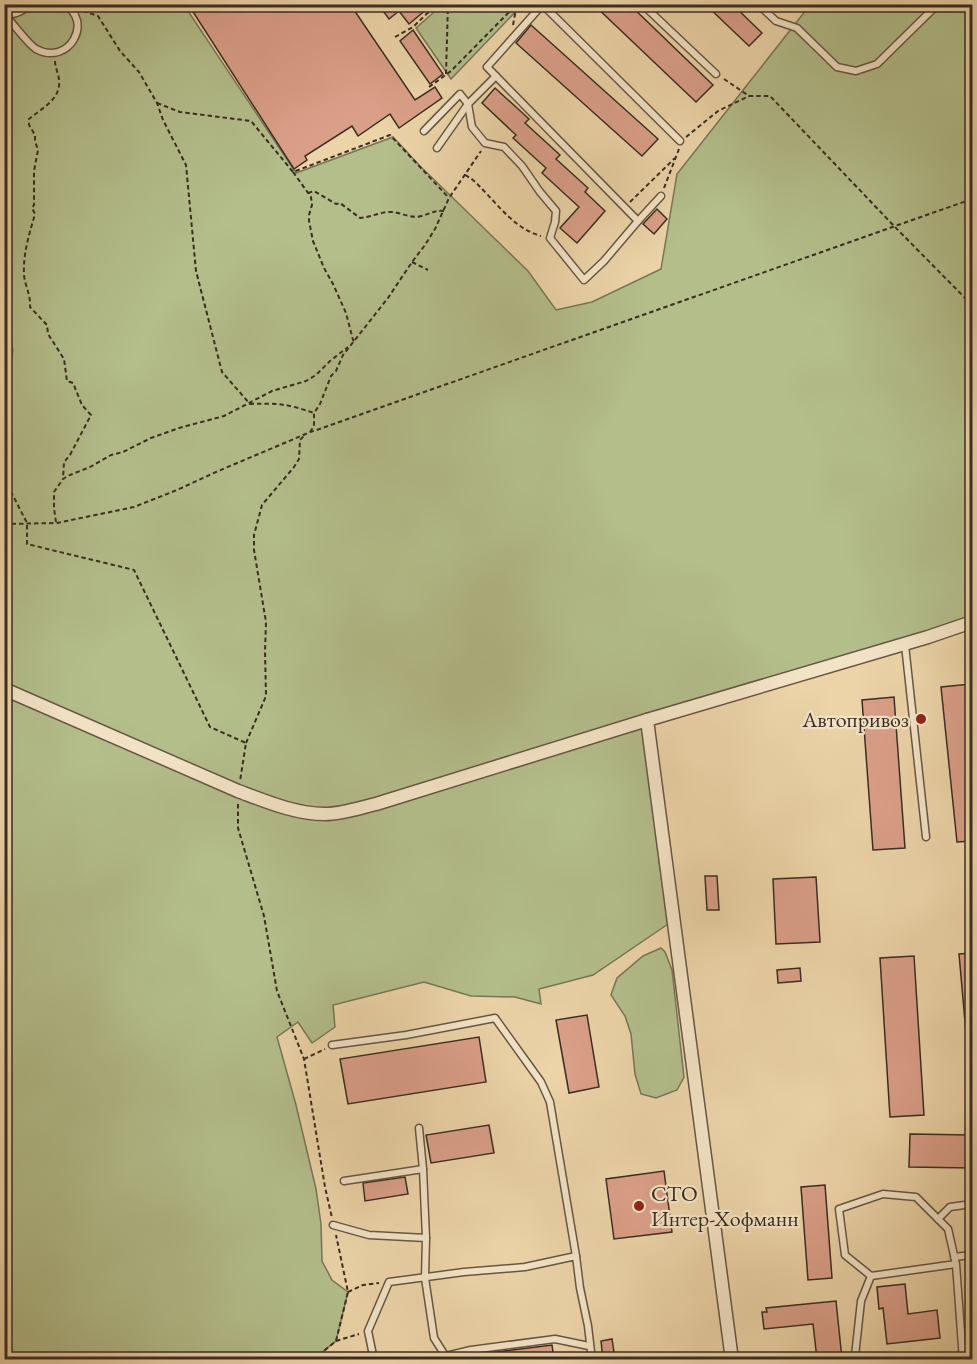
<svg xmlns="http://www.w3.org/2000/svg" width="977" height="1364" viewBox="0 0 977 1364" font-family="'EB Garamond',serif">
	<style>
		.green { fill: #b3be8b; stroke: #767656; stroke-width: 1.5 }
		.building { fill: #da9f88; stroke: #3a2d21; stroke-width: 1.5 }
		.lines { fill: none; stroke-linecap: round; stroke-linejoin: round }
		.service-casing { stroke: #665743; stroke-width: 9 }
		.minor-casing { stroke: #665743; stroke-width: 15 }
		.path { stroke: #3a2d21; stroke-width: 2; stroke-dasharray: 4.5 3; stroke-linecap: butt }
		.service { stroke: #f3e3c6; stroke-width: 6 }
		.minor { stroke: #f3e3c6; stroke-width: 12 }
		.poi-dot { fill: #8f2418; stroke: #f3e3c6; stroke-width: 2 }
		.labels { text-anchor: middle; stroke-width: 4.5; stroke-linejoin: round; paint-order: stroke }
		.poi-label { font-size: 22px; fill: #3a2d21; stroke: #f3e3c6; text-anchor: end }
	</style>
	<rect width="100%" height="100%" fill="#ecd4a8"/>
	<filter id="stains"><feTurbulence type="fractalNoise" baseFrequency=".00333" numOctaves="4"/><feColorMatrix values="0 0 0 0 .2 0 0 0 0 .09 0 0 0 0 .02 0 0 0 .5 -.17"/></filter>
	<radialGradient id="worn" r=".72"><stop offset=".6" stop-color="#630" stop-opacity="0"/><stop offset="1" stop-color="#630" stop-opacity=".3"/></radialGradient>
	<g class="green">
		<polygon points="5,5 184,5 296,173 393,137 420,166 528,271 556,310 592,302 661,269 677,174 810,5 972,5 972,622 647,720 674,920 593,975 539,989 541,1004 515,997 471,996 424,982 333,1005 335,1027 312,1043 298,1022 277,1037 296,1105 316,1189 321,1224 322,1261 332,1280 348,1292 336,1341 313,1359 5,1359 4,396 13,350 5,328"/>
		<polygon points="442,5 442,4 522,5 451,79 416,28"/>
		<polygon points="661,948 665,952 672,970 684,1077 677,1090 656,1098 641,1094 635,1074 631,1034 625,1016 611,995 617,978 643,956"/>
	</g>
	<g class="building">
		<polygon points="188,4 350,4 415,100 435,87 442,98 399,128 390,114 358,136 352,126 305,156 307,160 294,169"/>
		<polygon points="378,4 433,4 409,24 399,11 389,19"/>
		<polygon points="593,4 629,4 713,85 696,102"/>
		<polygon points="705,4 732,4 762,33 749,46"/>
		<polygon points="531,25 658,139 642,156 516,43"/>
		<polygon points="413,30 443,74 430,84 400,41"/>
		<polygon points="495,88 529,119 525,123 560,155 556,159 588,188 585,192 605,211 577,243 560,228 579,207 542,173 546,168 513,138 516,135 482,103"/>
		<polygon points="657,209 667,219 654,234 643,224"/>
		<polygon points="971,684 972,697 972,841 957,842 941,687"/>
		<polygon points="894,697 905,848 873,850 862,700"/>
		<polygon points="705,876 717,876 719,910 707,910"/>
		<polygon points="816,877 820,942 776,944 773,879"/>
		<polygon points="972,953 972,1033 966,1033 959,954"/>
		<polygon points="914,956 924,1115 890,1117 880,958"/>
		<polygon points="800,968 801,981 778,983 777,970"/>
		<polygon points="587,1015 599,1087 569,1093 556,1020"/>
		<polygon points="479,1037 486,1082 348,1104 340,1059"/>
		<polygon points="489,1125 494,1153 431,1163 426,1135"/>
		<polygon points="910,1134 972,1135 972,1168 909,1167"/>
		<polygon points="664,1171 672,1232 614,1239 606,1179"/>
		<polygon points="405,1177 408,1194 365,1201 363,1183"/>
		<polygon points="825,1185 832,1278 808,1280 801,1187"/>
		<polygon points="905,1284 908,1314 937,1310 940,1338 887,1344 883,1308 879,1309 877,1287"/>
		<polygon points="836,1301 842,1359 817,1359 813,1324 764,1329 762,1312 767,1312 766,1308"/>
		<polygon points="612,1339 615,1359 603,1359 601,1341"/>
		<polygon points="552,1345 554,1359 466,1359 466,1357 472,1355"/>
	</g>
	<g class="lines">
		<defs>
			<g id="service">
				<polyline points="642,4 716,74"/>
				<polyline points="758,4 776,21 797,28 837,67 856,71 877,64 936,6 934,4"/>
				<polyline points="543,5 680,141"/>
				<path d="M5 13C15 17 25 8 35 4"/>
				<path d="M4 14C13 23 27 43 36 49 69 67 95 20 63 4"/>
				<polyline points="468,104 472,127 485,143 504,147 522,166 540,192 556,211 555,222 550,238 584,280 604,261 638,221 487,67 543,4"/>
				<polyline points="424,131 460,94 468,104 496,76"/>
				<polyline points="437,148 468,104"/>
				<polyline points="638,221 661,196"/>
				<polyline points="905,645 926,837"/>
				<polyline points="332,1045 406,1035 495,1018 541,1082 550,1102 576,1256"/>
				<polyline points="419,1128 423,1169 426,1238"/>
				<polyline points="344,1181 423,1169"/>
				<polyline points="938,1219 950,1207 972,1204"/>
				<polyline points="333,1225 369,1235 426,1238 425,1278 434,1338 448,1360"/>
				<polyline points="954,1257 972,1255"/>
				<polyline points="956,1264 871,1276 845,1255 839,1209 883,1194 916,1197 948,1229 956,1264 963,1360"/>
				<polyline points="446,1356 471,1350 555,1339 589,1346"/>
				<polyline points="855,1356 861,1301 871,1276"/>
				<polyline points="374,1360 368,1331 389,1282 464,1272 525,1267 576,1256 580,1288 588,1326 592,1360"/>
			</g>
			<g id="minor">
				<path d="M4 689 238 791C265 801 295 814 325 814 342 814 359 808 376 804L647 720 928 637 972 622"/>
				<polyline points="647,720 732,1360"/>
			</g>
		</defs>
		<use href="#service" class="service-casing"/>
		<use href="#minor" class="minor-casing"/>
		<g class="path">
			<path d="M83 11 98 16 120 51 139 72 157 103 163 120 186 165 196 271 222 372 250 404C278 403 288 404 314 413"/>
			<polyline points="513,25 517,4"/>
			<polyline points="395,37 413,27 437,4"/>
			<path d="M55 61C55 68 59 74 59 81 61 99 41 109 29 119V125L35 135V141L38 150 34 171V205L32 208 35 214C29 235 23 253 24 275 25 286 31 295 30 307L47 325 48 334 64 359 67 381 73 383 82 405 91 415 70 455 64 462 63 479"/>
			<polyline points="446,74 448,4"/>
			<polyline points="724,79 749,96 770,96 894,226 972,305"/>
			<polyline points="429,87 451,71 517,4"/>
			<polyline points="157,103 180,112 251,121 293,172 390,135 449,198"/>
			<polyline points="686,137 718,111 749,96"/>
			<polyline points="293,172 311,197 312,205 309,215 309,221 313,241 324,268 333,284 346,313 353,340 355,341"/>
			<path d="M465 175C475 180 478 185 486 193 502 210 518 230 541 236"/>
			<polyline points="664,188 679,149"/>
			<path d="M308 193 314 191 336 204 340 203 360 218C372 217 382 211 393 212 402 213 412 219 421 216 431 214 433 210 444 211"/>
			<polyline points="630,202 675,158"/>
			<polyline points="412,262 428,270"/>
			<polyline points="310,432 314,426 314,413 320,404 331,376 336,371 343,355 388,298 412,262 425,245 435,229 449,198 481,151"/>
			<polyline points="4,478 27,523 27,544 134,570 210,727 246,743 240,781"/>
			<polyline points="56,522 54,508 54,492 63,479 70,475 90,467 111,455 123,452 151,438 179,428 224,416 272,391 306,381 316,375 330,361 348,347"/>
			<polyline points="4,524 57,523 134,507 177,490 216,472 308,433 972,199"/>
			<polyline points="246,743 266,696 265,651 266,622 254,550 254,535 262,505 294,467 299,459 300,440 305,435"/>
			<polyline points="238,804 238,828 264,916 277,991 304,1059 325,1187 332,1218"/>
			<polyline points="304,1059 325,1049"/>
			<polyline points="348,1292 363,1285 379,1283"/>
			<polyline points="336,1341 359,1334"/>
			<polyline points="313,1360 336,1341 348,1292 336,1235"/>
		</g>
		<use href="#service" class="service"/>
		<use href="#minor" class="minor"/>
	</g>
	<g class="poi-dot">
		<circle cx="921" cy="719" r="6"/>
		<circle cx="639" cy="1206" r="6"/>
	</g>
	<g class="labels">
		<g class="poi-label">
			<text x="909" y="727">Автопривоз</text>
			<text x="651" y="1201" text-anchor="start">СТО<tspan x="651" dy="25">Интер-Хофманн</tspan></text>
		</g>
	</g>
	<rect width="977" height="1364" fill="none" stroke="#ecd4a8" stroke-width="24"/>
	<rect x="6" y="6" width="965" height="1352" fill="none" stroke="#3a2d21" stroke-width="3"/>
	<rect x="12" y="12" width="953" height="1340" fill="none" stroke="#3a2d21" stroke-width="1.5"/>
	<rect width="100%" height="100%" filter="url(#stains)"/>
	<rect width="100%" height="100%" fill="url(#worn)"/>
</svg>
